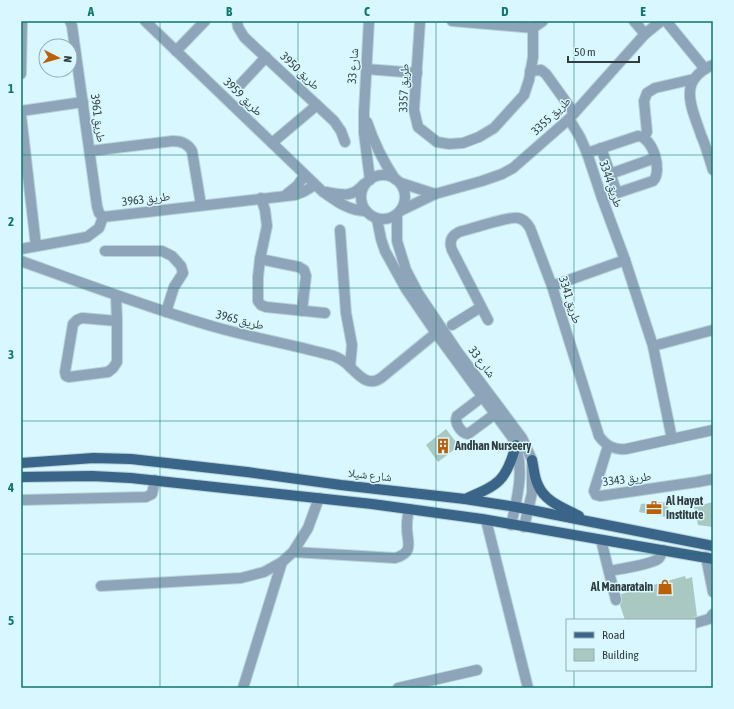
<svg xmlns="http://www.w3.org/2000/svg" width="734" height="709" viewBox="0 0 734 709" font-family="'Asap Condensed','Noto Naskh Arabic',sans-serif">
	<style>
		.building { fill: #a9c8c2 }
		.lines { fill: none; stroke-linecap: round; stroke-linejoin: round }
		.minor-casing { stroke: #b7d2d8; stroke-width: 12 }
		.major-casing { stroke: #b7d2d8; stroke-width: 12 }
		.minor { stroke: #8da4b9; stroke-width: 10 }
		.major { stroke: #3a6488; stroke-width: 10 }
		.grid { fill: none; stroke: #0f766e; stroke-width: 1; stroke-opacity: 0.55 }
		.labels { text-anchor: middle; stroke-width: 3; stroke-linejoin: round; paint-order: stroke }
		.street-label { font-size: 12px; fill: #313e41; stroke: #d8f7fe }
		.poi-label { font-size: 12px; font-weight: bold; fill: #313e41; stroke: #d8f7fe; text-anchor: start }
		.neatline { fill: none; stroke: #0f766e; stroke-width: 1.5 }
		.grid-label { font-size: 13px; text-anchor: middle; font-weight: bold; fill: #0f766e }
	</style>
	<rect width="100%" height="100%" fill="#d8f7fe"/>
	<g class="building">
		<polygon points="446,429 459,446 438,462 426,445"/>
		<polygon points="659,502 669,503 666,517 639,512 641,504"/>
		<polygon points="713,502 713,527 698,525 694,507"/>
		<polygon points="685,576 686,579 692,577 697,616 689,620 625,620 620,605 622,601 621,594"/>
	</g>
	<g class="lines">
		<defs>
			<g id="minor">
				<polyline points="70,21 72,26 97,206 99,213 103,217"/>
				<path d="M145 21 322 191C336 201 349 211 366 211"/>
				<polyline points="237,21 238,27 244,37 334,121 341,131 345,142"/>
				<polyline points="369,21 364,112 364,133 370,180"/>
				<polyline points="420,21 414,110 418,127 437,142 449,144 463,143 479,137 494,128 524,95 529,80 533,57 533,28"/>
				<polyline points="452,21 533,28 543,21"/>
				<polyline points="634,21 645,34"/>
				<polyline points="666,21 705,69"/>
				<polyline points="176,51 205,21"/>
				<path d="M713 65C702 69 690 79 690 92 689 106 697 122 701 135 706 146 709 158 713 170"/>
				<polyline points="366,69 417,73"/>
				<polyline points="530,71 541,70 546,74 574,113"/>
				<polyline points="21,74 22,21"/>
				<polyline points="239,86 266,57"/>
				<polyline points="21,111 83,102"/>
				<polyline points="21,115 36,246"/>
				<polyline points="569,119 580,137 587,153 602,198 625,260 653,346 672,439"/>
				<path d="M367 122C374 143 383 161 395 179"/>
				<polyline points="644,137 647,132 644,101 647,93 655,88 694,79"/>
				<polyline points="272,143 317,105"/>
				<polyline points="601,148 617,193"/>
				<path d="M90 151 173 141C181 141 188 144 192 151L201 205"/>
				<path d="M587 153 638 136C653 137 663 171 653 181L602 198"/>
				<polyline points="610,174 655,158"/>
				<circle cx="383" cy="197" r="22"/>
				<polyline points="401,183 435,194"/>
				<path d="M326 192C343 195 352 198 364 184"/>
				<polyline points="287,194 297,186 305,175"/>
				<polyline points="261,198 265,210 267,226 260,259 258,277 258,301 261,305 266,307 325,313"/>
				<polyline points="402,210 435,194 482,181 502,174 513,168 569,119 645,34 661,21"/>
				<polyline points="397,215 397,241 406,270 418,293 457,351 522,438 532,460 532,493 524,527"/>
				<path d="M377 219 381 239 385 251 406 289 436 333 512 437C526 464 518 496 511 525"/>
				<polyline points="340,230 346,313 352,345 350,367"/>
				<polyline points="21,249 87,237 99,228 103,217 295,195 303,192 315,185"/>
				<polyline points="105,251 162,251 172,256 181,266 183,273 174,287 166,312"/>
				<polyline points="260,259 299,267 304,270 306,276 302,311"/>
				<path d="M21 261C85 284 149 308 215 327 254 338 294 345 334 356 338 358 343 360 347 364 357 373 367 388 381 378L436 333"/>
				<polyline points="552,286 625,260"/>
				<polyline points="116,296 117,321"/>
				<polygon points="82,318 117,321 117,362 113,368 108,372 69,377 66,376 65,372 73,324 77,320"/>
				<path d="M488 320 452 250C449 242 451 236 459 232 471 229 509 216 518 218 524 219 527 223 530 228L552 286 599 436C606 446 614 450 626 449L713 430"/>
				<polyline points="452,325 481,307"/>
				<polyline points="653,346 713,330"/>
				<path d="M482 397 457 416C454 423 461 433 468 434L495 414"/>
				<polyline points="608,446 594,491 596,495 600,496 697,482 713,479"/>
				<polyline points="21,500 146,497 152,494 155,480"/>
				<polyline points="486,520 528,688"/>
				<polyline points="601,540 616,600"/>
				<path d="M293 552 395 558C416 552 406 541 407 525 407 520 408 514 409 509"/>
				<polyline points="706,557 713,592"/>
				<path d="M609 571C620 569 649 565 658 559 661 557 661 553 663 550"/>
				<polyline points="101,586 241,578 264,572 282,562 293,552 308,528 319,498"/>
				<polyline points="695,623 709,619 713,614"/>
				<polyline points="243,688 282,562"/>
				<polyline points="398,688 477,670"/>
			</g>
			<g id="major">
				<path d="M532 460C534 468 534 477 538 485 545 502 564 508 579 516"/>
				<polyline points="21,463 94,458 131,459 247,472 341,485 465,499 516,507 713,546"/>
				<polyline points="21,477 92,476 131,478 372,504 482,519 713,559"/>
				<path d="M465 499C498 485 506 482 516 445"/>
			</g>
		</defs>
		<use href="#minor" class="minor-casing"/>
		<use href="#major" class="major-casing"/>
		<use href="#minor" class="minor"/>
		<use href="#major" class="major"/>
	</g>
	<path class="grid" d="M160 21V688M298 21V688M436 21V688M574 21V620M21 155H713M21 288H713M21 421H713M21 554H713M574 670V688"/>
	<defs>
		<symbol id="building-bare" viewBox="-9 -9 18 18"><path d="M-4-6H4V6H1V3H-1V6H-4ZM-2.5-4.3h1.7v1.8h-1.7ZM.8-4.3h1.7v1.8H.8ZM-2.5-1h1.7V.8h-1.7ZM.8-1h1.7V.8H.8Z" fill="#bc6008" stroke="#d8f7fe" stroke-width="2.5" paint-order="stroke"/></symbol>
		<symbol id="office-bare" viewBox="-9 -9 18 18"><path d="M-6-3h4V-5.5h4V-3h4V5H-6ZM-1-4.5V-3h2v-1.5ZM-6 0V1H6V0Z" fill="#bc6008" stroke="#d8f7fe" stroke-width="2.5" paint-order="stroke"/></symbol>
		<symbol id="shop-bare" viewBox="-9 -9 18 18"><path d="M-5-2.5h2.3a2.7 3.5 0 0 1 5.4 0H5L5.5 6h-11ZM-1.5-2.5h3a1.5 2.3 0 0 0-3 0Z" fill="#bc6008" stroke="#d8f7fe" stroke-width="2.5" paint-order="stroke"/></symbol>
	</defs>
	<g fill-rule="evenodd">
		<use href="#building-bare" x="432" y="435" width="22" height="22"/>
		<use href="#office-bare" x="643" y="497" width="22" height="22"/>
		<use href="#shop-bare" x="654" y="576" width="22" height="22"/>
	</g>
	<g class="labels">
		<g class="street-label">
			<text transform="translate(353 66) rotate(-86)" y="4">شارع 33</text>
			<text transform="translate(300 71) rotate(43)" y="4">طريق 3950</text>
			<text transform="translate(404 88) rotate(-88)" y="4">طريق 3357</text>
			<text transform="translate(243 97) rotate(44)" y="4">طريق 3959</text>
			<text transform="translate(551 116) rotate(-44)" y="4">طريق 3355</text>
			<text transform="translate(98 118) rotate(82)" y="4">طريق 3961</text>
			<text transform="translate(611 184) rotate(71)" y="4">طريق 3344</text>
			<text transform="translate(146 199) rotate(-7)" y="4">طريق 3963</text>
			<text transform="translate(570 300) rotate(72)" y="4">طريق 3341</text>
			<text transform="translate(240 320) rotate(14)" y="4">طريق 3965</text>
			<text transform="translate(482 362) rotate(53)" y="4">شارع 33</text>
			<text transform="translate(370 475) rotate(6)" y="4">شارع شيلا</text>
			<text transform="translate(627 479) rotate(-7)" y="4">طريق 3343</text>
		</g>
		<g class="poi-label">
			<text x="455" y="450">Andhan Nurseery</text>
			<text x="666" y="505">Al Hayat<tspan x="666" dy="14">Institute</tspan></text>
			<text x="653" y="591" text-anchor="end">Al Manaratain</text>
		</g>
	</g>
	<rect width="734" height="709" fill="none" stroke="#d8f7fe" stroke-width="44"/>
	<rect x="566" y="619" width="130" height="52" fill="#d8f7fe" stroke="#95adb2"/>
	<rect x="574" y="632" width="20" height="6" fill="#3a6488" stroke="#95adb2"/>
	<text x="602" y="639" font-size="12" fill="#313e41">Road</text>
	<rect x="574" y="649" width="20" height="12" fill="#a9c8c2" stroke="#95adb2"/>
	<text x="602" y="659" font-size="12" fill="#313e41">Building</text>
	<g transform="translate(58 58) rotate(96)"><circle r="19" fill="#d8f7fe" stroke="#95adb2"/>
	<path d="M0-3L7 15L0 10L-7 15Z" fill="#bc6008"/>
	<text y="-6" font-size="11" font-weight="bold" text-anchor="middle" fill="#313e41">N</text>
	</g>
	<path d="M568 56v6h71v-6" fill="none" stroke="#313e41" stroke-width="2"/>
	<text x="574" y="56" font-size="12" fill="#313e41" stroke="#d8f7fe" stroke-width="3" paint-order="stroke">50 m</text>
	<rect x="22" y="22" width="690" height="665" class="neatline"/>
	<g class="grid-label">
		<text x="91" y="16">A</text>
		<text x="229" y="16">B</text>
		<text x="367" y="16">C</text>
		<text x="505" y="16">D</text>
		<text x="643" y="16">E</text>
		<text x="11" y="93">1</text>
		<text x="11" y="226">2</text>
		<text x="11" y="359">3</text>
		<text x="11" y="492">4</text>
		<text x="11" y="625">5</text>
	</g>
</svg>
